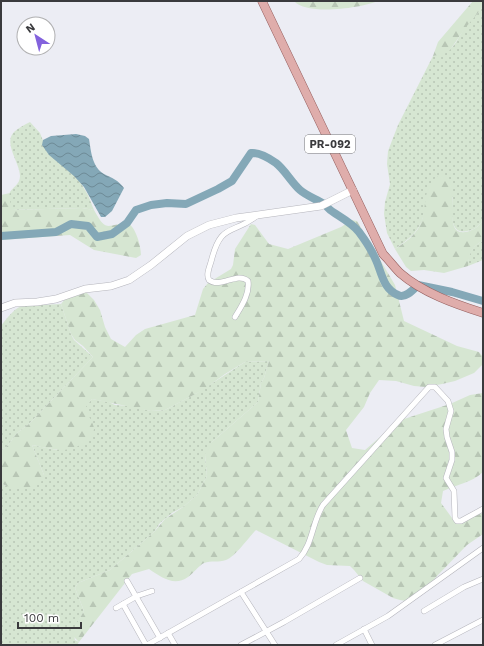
<svg xmlns="http://www.w3.org/2000/svg" width="484" height="646" viewBox="0 0 484 646" font-family="'Work Sans',sans-serif">
	<style>
		.grass { fill: url(#grass-dots) }
		.forest { fill: url(#forest-firs) }
		.water { fill: url(#water-waves) }
		.lines { fill: none; stroke-linecap: round; stroke-linejoin: round }
		.river { stroke: #84a8b7; stroke-width: 8 }
		.street-casing { stroke: #b5b5bc; stroke-width: 6 }
		.secondary-casing { stroke: #b5b5bc; stroke-width: 8 }
		.primary-casing { stroke: #976160; stroke-width: 9 }
		.street { stroke: #fff; stroke-width: 5 }
		.secondary { stroke: #fff; stroke-width: 7 }
		.primary { stroke: #dfadab; stroke-width: 8 }
		.labels { text-anchor: middle; stroke-width: 4; stroke-linejoin: round; paint-order: stroke }
		.shield { fill: #fff; stroke: #757577; stroke-width: 1 }
		.shield-label { font-size: 11px; font-weight: bold; fill: #3a3a3d }
	</style>
	<defs>
		<pattern id="grass-dots" width="8" height="8" patternUnits="userSpaceOnUse"><rect width="8" height="8" fill="#d6e6d2"/><path d="M2 2h.1M6 6h.1" fill="none" stroke="#b8c6b5" stroke-width="1.8" stroke-linecap="round"/></pattern>
		<pattern id="forest-firs" width="22" height="20" patternUnits="userSpaceOnUse"><rect width="22" height="20" fill="#d6e6d2"/><path d="M5 1l3.5 6h-7zM16 11l3.5 6h-7z" fill="#b8c6b5"/></pattern>
		<pattern id="water-waves" width="16" height="10" patternUnits="userSpaceOnUse"><rect width="16" height="10" fill="#84a8b7"/><path d="M0 5q4-4 8 0t8 0" fill="none" stroke="#6d8a96"/></pattern>
	</defs>
	<rect width="100%" height="100%" fill="#ecedf4"/>
	<g class="grass">
		<path d="M483 7V220C479 226 474 230 467 231 448 236 452 208 453 197L424 214C420 231 409 239 395 249L387 233 384 214 385 202 390 184 387 164 388 151 398 125 433 56C456 51 454 43 466 26 471 20 477 14 483 7Z"/>
		<path d="M30 122 40 133 45 146 71 171 82 185 88 195 94 210 82 208 11 210C11 205 8 199 9 194 12 187 20 185 20 176 20 163 3 143 14 132 18 128 24 125 30 122Z"/>
		<path d="M483 241V260L468 266C468 254 472 246 483 241Z"/>
		<path d="M61 304 71 334 74 340 93 357 29 424 17 433 8 445 1 451V326C7 318 12 311 21 306Z"/>
		<polygon points="269,361 264,378 261,383 258,402 212,442 205,455 207,476 197,495 183,507 172,513 160,523 154,532 110,570 78,583 75,588 84,611 73,631 75,640 79,642 77,645 1,645 1,483 6,486 44,475 32,445 57,450 84,408 92,399 109,402 115,405 132,406 151,411 165,410 197,393 245,362"/>
	</g>
	<g class="forest">
		<path d="M294 1H378C361 8 307 16 294 1Z"/>
		<polygon points="473,1 483,1 483,7 466,27 450,50 444,54 433,56 438,42"/>
		<path d="M438 176C468 176 438 236 465 232 473 231 479 226 483 220V241C472 246 469 254 468 266L444 273 424 270 411 271 406 267 395 249C404 243 415 236 420 225 428 210 421 187 438 176Z"/>
		<path d="M10 193 9 196 12 210 82 208 94 210C107 234 107 224 128 223 136 228 141 246 141 255L136 258 94 250 70 235 1 240V195Z"/>
		<path d="M352 220 357 221 395 285 404 321 457 346 479 352 483 357V364L474 373 455 381 442 384 426 387 414 386 396 381 379 380 370 393 364 407 346 430 352 448 365 450 394 425 404 419 450 404 470 395 483 393V472C471 483 458 484 443 491L441 503 455 522 483 513V534L467 545 436 577 428 588 406 601 400 600 393 598 363 581 354 570 350 566 327 565 319 562 256 530C248 538 235 557 226 560 219 563 211 560 204 563 198 566 194 573 188 577 174 587 161 577 149 569L132 574 79 642 73 636V630L84 611 75 588 78 583 110 570 154 532 165 519 183 507 197 495 207 476 205 455 206 449 212 442 258 402 261 383 264 378 269 361 245 362 225 374 203 390 165 410 151 411 92 399 85 408C87 414 93 422 94 428 94 433 91 436 88 439 70 456 54 449 32 445L44 475V479C32 491 14 492 1 483V451L8 445 17 433 29 424 93 357 83 346 75 340 71 334 61 304 65 299 85 291 94 300 100 310 105 327 111 339 125 347 136 335 145 329 195 315 203 289 208 283 231 269 233 265 235 249 251 224 255 225 269 244 288 249 341 227Z"/>
	</g>
	<path class="water" d="M76 134 85 136 89 139C91 151 92 167 104 174 112 178 118 180 124 188L112 211 105 217H101L84 187 74 176 49 155 42 145 43 140 51 136Z"/>
	<g class="lines">
		<path class="river" d="M1 236 56 232 71 224 88 226 97 237 112 234 127 223 136 210 151 205 167 203 186 204 218 189 232 181 251 153C260 152 269 158 276 163 285 170 291 182 300 190 307 196 316 199 324 204 327 206 329 210 333 212 342 218 352 223 359 232 365 240 371 249 375 258 382 272 382 288 398 295 405 299 413 290 418 285L452 292 483 301"/>
		<defs>
			<g id="street">
				<path d="M235 317C241 307 250 294 248 281 237 271 221 289 209 280 206 275 209 268 211 262 221 221 232 236 258 215"/>
				<polyline points="127,581 160,638"/>
				<polyline points="241,592 275,645"/>
				<polyline points="123,604 146,645"/>
				<polyline points="116,608 137,596 152,591"/>
				<polyline points="424,611 464,587 483,579"/>
				<polyline points="364,629 372,645"/>
				<polyline points="168,633 175,645"/>
				<path d="M147 645 299 559C313 544 312 522 323 505L429 387H435L448 401 451 411 446 429 447 437 452 452V460L446 478 454 491 455 518 457 521H461L483 509"/>
				<polyline points="241,645 284,622 360,578"/>
				<polyline points="336,645 388,616 483,548"/>
				<polyline points="435,645 483,620"/>
			</g>
			<polyline id="secondary" points="1,308 15,303 37,302 56,299 85,289 111,286 129,280 151,265 187,236 209,225 236,218 321,206 353,190"/>
			<path id="primary" d="M262 1 383 254C389 260 394 267 400 273 423 293 455 304 483 313"/>
		</defs>
		<use href="#street" class="street-casing"/>
		<use href="#secondary" class="secondary-casing"/>
		<use href="#primary" class="primary-casing"/>
		<use href="#street" class="street"/>
		<use href="#secondary" class="secondary"/>
		<use href="#primary" class="primary"/>
	</g>
	<g class="labels">
		<rect class="shield" x="305" y="135" width="50" height="18" rx="3"/>
		<g class="shield-label">
			<text x="330" y="148">PR-092</text>
		</g>
	</g>
	<rect width="484" height="646" fill="none" stroke="#3a3a3d" stroke-width="4"/>
	<g transform="translate(36 36) rotate(324)"><circle r="19" fill="#ffffff" stroke="#b0b0b1"/>
	<path d="M0-3L7 15L0 10L-7 15Z" fill="#8362dd"/>
	<text y="-6" font-size="11" font-weight="bold" text-anchor="middle" fill="#3a3a3d">N</text>
	</g>
	<path d="M18 622v6h63v-6" fill="none" stroke="#3a3a3d" stroke-width="2"/>
	<text x="24" y="622" font-size="12" fill="#3a3a3d" stroke="#ffffff" stroke-width="3" paint-order="stroke">100 m</text>
</svg>
